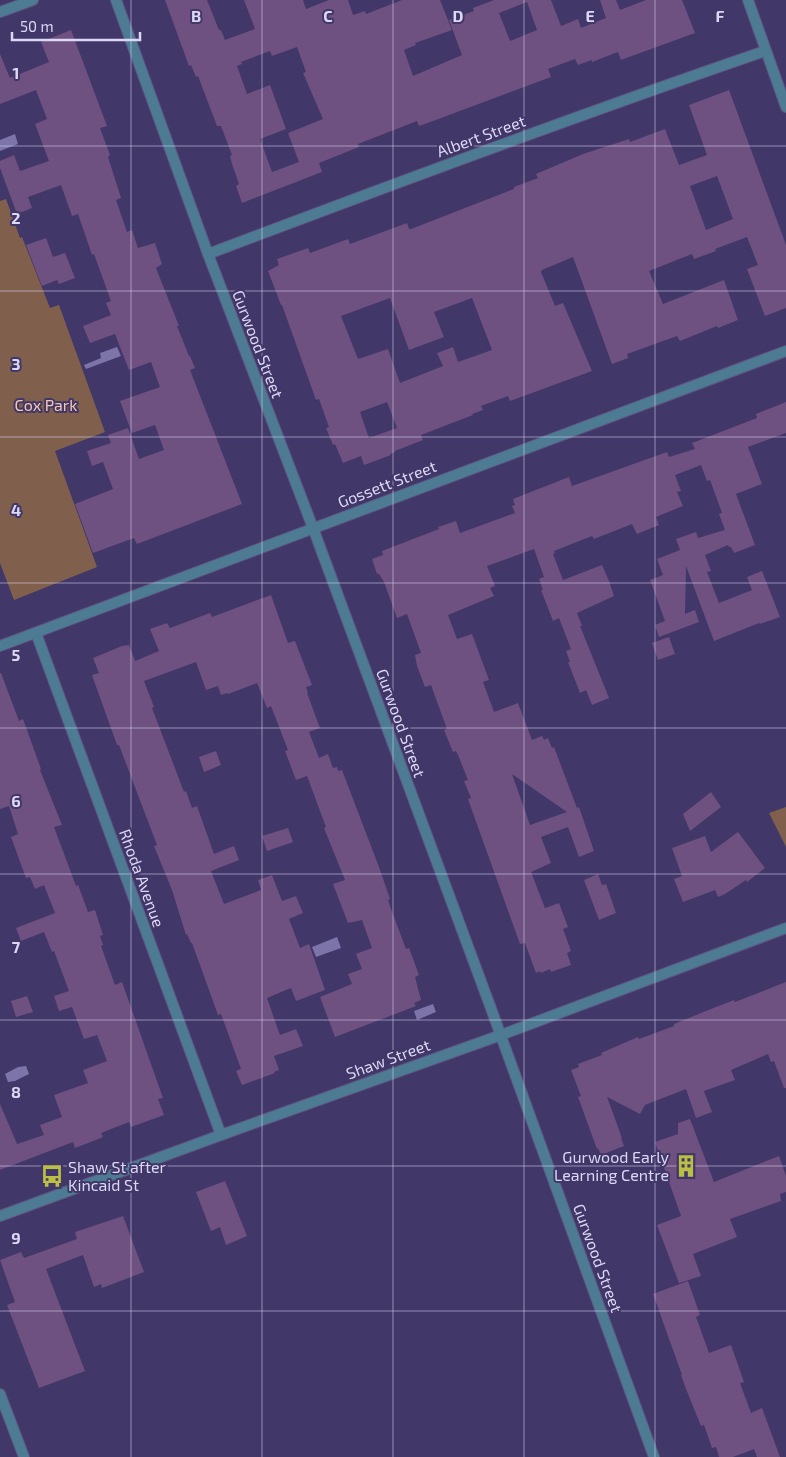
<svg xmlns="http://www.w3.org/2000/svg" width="786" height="1457" viewBox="0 0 786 1457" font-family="'Exo 2',sans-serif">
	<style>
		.green { fill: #80604d }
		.water { fill: #7d74aa }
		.building { fill: #6e5181; fill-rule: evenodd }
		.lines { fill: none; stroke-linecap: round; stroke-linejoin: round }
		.street-casing { stroke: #5d5482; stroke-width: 12 }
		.street { stroke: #4c7b93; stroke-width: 10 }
		.grid { fill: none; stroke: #dcd8f6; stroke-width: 1; stroke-opacity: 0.55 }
		.labels { text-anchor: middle; stroke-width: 4; stroke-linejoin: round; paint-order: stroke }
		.street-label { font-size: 16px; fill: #dcd8f6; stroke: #413768 }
		.park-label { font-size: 16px; fill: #f7c7ab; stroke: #413768 }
		.poi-label { font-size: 16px; fill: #dcd8f6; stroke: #413768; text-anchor: end }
		.grid-label { font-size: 16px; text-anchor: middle; font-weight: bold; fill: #dcd8f6; stroke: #413768; stroke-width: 4; stroke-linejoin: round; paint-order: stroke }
	</style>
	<rect width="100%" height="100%" fill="#413768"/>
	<g class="green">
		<polygon points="6,199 20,238 22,237 50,308 59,305 105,432 55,451 97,567 14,600 0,563 0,201"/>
		<polygon points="786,807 786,847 769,813"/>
	</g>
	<g class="water">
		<polygon points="15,134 18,144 0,151 0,140"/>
		<polygon points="117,347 121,356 86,369 84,365 101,358 100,353"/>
		<polygon points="337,937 341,948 316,957 312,947"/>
		<polygon points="433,1004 436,1012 417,1020 414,1011"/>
		<polygon points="26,1066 29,1074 15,1081 8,1082 5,1074 18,1067"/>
	</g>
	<g class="building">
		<path d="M165 0H207L219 30H221L225 40 255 29 244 0H303L306 9 329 0H348L353 15 365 11 366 14 402 0H440L452 30 415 43 416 45 404 50 413 76 462 55 449 20 474 11 473 8 494 0H551L561 26 578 19 581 28 606 18 600 0H616L620 10 646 0H682L695 33 621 60 618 52 592 62V60L578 65 575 59 548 69 551 77 433 121 419 126 417 121 358 144 359 147 319 163 322 172 242 203 236 186 239 184 232 164 230 156 232 155 221 126H217L198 76 196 77 191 65 189 66ZM527 2 537 30 510 41 499 13ZM297 47 306 72 303 73 323 119 288 133 299 162 272 172 260 139 286 129 270 85 247 94 237 66 242 64 241 62 270 51 272 56Z"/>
		<polygon points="71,30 107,126 100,128 110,155 108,157 121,198 116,200 127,232 132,230 138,248 155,243 162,264 156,268 179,326 177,326 189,356 190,356 195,368 190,370 242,504 137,544 134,538 93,553 75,504 113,489 103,462 92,466 87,451 111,443 108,435 128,428 139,459 164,450 155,425 132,433 120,401 160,387 151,362 129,370 115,334 90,343 83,326 111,315 106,303 111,301 94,254 92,255 78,214 72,216 61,185 28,197 32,208 17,214 0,168 0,161 14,155 20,171 49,161 35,124 47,119 36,90 0,104 0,54 10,78 49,62 41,42"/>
		<path d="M729 90 786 245V308L765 316 747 269 758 265 747 237 715 249 716 251 694 259 692 254 649 271 663 304 724 280 738 320 718 328 717 326 680 341 677 336 627 354 628 358 612 364 573 257 542 270 541 272 555 306 563 303 592 371 510 401 508 396 481 406 483 410 472 414 473 415 421 435 423 440 395 451V452L390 454 391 455 364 465 361 456 343 463 335 444 333 445 326 428 329 427 319 399 316 400 282 305H281L268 271 279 265 277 259 308 248 310 253 348 239 350 244 407 223 409 229H411L514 189V187L538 178 536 174 583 154 629 139 630 142 665 129 679 165 707 155 689 105ZM717 176 733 219 706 230 690 186ZM390 298 409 350 444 337 434 312 472 298 492 350 458 362 453 347 437 353 443 366 400 383 388 349 358 359 341 316ZM387 402 397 428 369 438 360 412Z"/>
		<polygon points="46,238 53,257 65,253 75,278 59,284 57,280 42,286 26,245"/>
		<path d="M786 402V433L748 447 762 484 736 494 755 545 734 553 731 547H729L728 545 705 555 711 571 707 572 719 603 752 590 747 577 762 571 780 617 760 624 759 623 714 641 686 566 685 614 695 610 699 622 659 637 655 625 665 621 650 580 663 575 657 559 680 550 676 539 696 532 698 538 725 530 719 514 722 513 710 480 707 481 701 465 675 475 681 491 677 492 683 506 656 517 659 525 637 534 632 524 594 539 592 536 554 551 555 553 553 554 563 580 602 565 609 581 614 596 577 613 582 626H580L609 698 592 705 586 690 580 693 568 662H570L566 651 571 649 559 618 553 621 541 590H543L539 579 544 577 534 549 487 566 495 586 490 588 494 596 448 615 457 639 472 634 489 680 483 682 494 712 518 703 532 740 542 736 544 740 548 738 552 748 554 747 577 808 579 807 594 851 579 857 568 827 541 837 551 863 531 872 545 908 559 903 568 927 563 929 571 951 567 953 571 965 551 972 550 969 541 973 540 971 536 973 525 943 520 944 479 830 468 799 471 798 464 781 468 780 458 755 456 751 453 752 444 730 447 729 431 685 425 687 417 666 415 655 421 653 407 614 397 618 384 582 379 574H377L372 559 383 555 382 551 439 529 438 527 456 521 460 533 515 513 512 506 515 505 513 499 569 477 572 486 667 452 669 457 695 449 692 443 757 418 756 414ZM512 774 567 812 530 825Z"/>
		<polygon points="271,595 288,643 295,641 312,685 306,687 308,693 307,693 320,728 309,732 319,758 328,754 333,768 337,767 338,771 342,770 379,867 390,899 388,900 391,909 406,949 409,948 419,975 415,977 421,1000 414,1003 416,1006 335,1037 320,997 352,984 348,974 362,969 356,954 372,948 362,920 348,923 333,884 345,880 324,828 326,827 307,776 296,780 285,751 288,750 271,706 267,708 257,683 228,694 227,693 221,695 218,686 206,690 196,662 144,681 154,707 152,708 184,792 186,791 192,808 197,806 214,854 234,846 239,860 211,871 224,904 261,890 258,880 272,875 282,901 296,896 303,913 289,919 300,948 309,944 325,990 296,1001 291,988 267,998 280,1035 296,1029 303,1046 274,1056 279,1070 274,1072 275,1073 242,1085 236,1071 241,1069 221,1014 218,1015 192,943 191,943 187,934 186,935 172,890 154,846 157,845 119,745 117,745 92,675 99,673 93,658 122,646 129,645 135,661 159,651 150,629 167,623 170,628 210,613 212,617"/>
		<polygon points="669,637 675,654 658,660 652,643"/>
		<polygon points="0,673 1,673 19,721 23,719 41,769 40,770 62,825 54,827 76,886 78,885 88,912 95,910 103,935 100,936 103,945 101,946 115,985 122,982 163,1098 158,1099 164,1115 131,1127 129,1122 101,1133 103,1137 96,1140 75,1148 73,1142 0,1170 0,1104 17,1144 44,1135 40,1125 62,1117 54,1095 88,1083 83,1070 107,1061 97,1035 84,1039 72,1007 59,1011 54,996 69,991 54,951 52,952 44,932 21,941 16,928 55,913 44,885 35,889 30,877 26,878 11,837 18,834 9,806 0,809"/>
		<polygon points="216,751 221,765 204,772 199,757"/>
		<polygon points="711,792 721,807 690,831 683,814"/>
		<polygon points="288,828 293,842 267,851 262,836"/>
		<polygon points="738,832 765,868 747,882 746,880 725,894 718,897 715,890 683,902 674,879 682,876 672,848 705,836 711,852"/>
		<polygon points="598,874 602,885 606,884 616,913 599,920 584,880"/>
		<polygon points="786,982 786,1088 784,1088 774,1061 771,1062 768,1054 731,1070 735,1080 704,1091 712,1112 696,1118 686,1089 645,1105 640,1114 607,1097 622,1138 621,1138 624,1146 601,1155 598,1148 597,1149 578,1097 581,1096 571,1070 579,1067 578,1064 602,1055 601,1053 638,1037 639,1039 674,1026 674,1024 711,1009 734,1000 735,1002"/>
		<polygon points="27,996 33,1012 16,1017 11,1001"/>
		<polygon points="690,1119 714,1182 779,1156 786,1176 786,1192 780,1194 781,1201 730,1219 737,1237 693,1254 701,1276 679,1283 657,1225 681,1216 655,1142 678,1134 678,1123"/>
		<polygon points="225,1181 247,1236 226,1245 220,1227 211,1231 196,1192"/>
		<polygon points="123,1216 144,1272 102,1288 101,1284 94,1287 83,1255 46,1269 85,1371 39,1388 7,1305 15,1302 0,1260 21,1252 24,1258 77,1239 75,1232"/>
		<polygon points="688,1281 700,1315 696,1317 709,1353 731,1345 744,1382 740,1383 751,1413 762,1408 780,1457 757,1457 754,1449 733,1457 719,1457 716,1447 712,1448 704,1425 701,1426 686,1389 681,1375 682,1375 653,1294"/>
	</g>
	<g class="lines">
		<defs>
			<g id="street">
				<polyline points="116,0 208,254 313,528 489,1003 654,1457"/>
				<polyline points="748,0 786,107"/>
				<polyline points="0,12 33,0"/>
				<path d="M208 254C393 184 578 115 765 51"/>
				<polyline points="36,633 221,1135"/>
				<polyline points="0,646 786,351"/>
				<polyline points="0,1216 221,1135 501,1035 786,928"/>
				<polyline points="0,1394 24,1457"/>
			</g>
		</defs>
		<use href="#street" class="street-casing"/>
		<use href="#street" class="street"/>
	</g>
	<path class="grid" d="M131 0V1457M262 0V1457M393 0V1457M524 0V1457M655 0V1457M0 146H786M0 291H786M0 437H786M0 583H786M0 728H786M0 874H786M0 1020H786M0 1166H786M0 1311H786"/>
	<defs>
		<symbol id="building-bare" viewBox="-9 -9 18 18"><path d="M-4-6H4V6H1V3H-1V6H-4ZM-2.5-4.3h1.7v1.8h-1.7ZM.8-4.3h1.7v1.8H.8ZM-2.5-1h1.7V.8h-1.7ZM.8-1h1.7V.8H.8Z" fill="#bbc044" stroke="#413768" stroke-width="2.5" paint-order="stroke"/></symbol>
		<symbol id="bus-bare" viewBox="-9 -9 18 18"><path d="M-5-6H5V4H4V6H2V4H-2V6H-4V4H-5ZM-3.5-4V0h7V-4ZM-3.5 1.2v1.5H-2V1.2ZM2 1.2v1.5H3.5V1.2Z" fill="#bbc044" stroke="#413768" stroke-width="2.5" paint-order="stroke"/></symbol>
	</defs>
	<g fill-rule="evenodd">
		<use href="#building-bare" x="670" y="1150" width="32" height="32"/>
		<use href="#bus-bare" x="36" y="1160" width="32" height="32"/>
	</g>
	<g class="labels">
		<g class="street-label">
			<text transform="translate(481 136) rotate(-20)" y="6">Albert Street</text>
			<text transform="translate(258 344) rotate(69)" y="6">Gurwood Street</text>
			<text transform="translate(387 484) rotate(-21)" y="6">Gossett Street</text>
			<text transform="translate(401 723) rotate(70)" y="6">Gurwood Street</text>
			<text transform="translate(142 878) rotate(70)" y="6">Rhoda Avenue</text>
			<text transform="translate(388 1059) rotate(-20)" y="6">Shaw Street</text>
			<text transform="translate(598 1258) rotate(70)" y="6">Gurwood Street</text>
		</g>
		<g class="park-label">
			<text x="46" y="411">Cox Park</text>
		</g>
		<g class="poi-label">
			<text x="669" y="1163">Gurwood Early<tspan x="669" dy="18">Learning Centre</tspan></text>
			<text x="68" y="1173" text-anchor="start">Shaw St after<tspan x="68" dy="18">Kincaid St</tspan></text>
		</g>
	</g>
	<g class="grid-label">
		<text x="196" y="22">B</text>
		<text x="328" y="22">C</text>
		<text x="458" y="22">D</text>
		<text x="590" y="22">E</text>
		<text x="720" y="22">F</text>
		<text x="16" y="79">1</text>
		<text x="16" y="224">2</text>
		<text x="16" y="370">3</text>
		<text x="16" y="516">4</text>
		<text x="16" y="661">5</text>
		<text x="16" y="807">6</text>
		<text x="16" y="953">7</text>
		<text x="16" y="1098">8</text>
		<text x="16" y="1244">9</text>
	</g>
	<path d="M12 32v8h128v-8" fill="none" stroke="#dcd8f6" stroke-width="2.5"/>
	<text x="20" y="32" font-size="15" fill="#dcd8f6" stroke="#413768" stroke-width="4" paint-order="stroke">50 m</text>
</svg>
